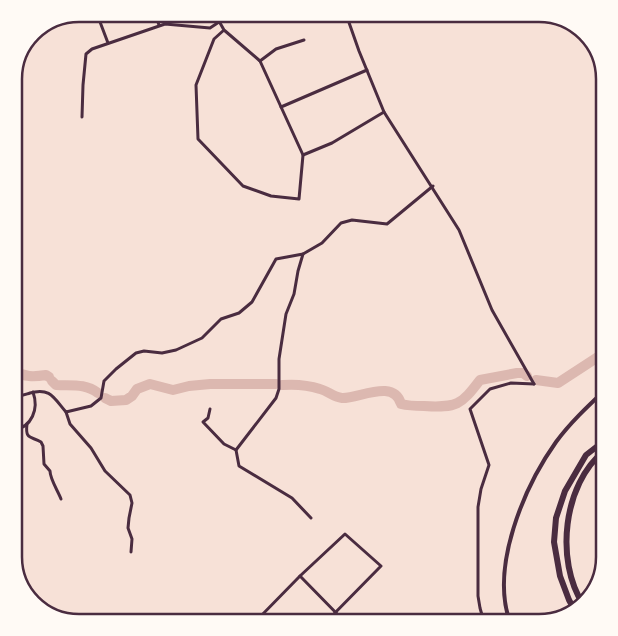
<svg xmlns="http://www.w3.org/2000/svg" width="618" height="636" viewBox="0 0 618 636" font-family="Commissioner,sans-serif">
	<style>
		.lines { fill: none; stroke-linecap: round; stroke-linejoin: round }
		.river { stroke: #dcb8b0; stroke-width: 10 }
		.minor { stroke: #4a2c40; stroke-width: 3 }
		.tertiary { stroke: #4a2c40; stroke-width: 4 }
		.motorway { stroke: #4a2c40; stroke-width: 6 }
		.rim { fill: none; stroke: #4a2c40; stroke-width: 2.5 }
	</style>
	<rect width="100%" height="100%" fill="#f7e1d7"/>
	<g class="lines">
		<g class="river">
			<path d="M14 371C25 377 33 377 46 375L49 377"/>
			<polyline points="536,380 558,383 604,353"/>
			<path d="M52 381 56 385C71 386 85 383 98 393"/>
			<path d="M282 385C295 384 308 385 320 389 328 391 333 397 342 398 358 399 394 378 401 404 409 406 416 406 424 406 457 408 461 405 480 380L517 373H523L527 376"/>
			<polyline points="105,398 111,401 126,400 132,396 137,389 150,384 173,390 189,386 210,384 276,384"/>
		</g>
		<g class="minor">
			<polyline points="97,14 108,43"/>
			<polyline points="155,14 159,25"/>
			<polyline points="215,14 224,30 260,61 303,155 299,199 271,196 243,186 198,139 196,85 214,39 224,30"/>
			<polyline points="346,14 359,51 384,112 459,230 492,310 534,384"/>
			<polyline points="260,61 276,49 304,40"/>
			<polyline points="281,107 367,70"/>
			<polyline points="82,117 83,85 86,54 92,49 165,24 210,28 231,14"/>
			<polyline points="303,155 332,143 384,112"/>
			<polyline points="303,254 298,271 294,294 286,314 279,359 279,389 276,398 236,450 239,466 292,498 311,518"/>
			<path d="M14 396C20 397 24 395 30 393 50 387 54 398 66 412L91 406 101 398 104 381 116 369 136 353 144 351 162 353 176 350 202 338 221 319 239 313 252 302 276 259 303 254 322 243 341 223 352 220 387 224 433 186"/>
			<polyline points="210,409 208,418 203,422 224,444 236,450"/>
			<polyline points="66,412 70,424 91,448 105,471 130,495 132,503 129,518 128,528 132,539 131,552"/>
			<path d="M27 424C25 440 31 436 41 442L43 446 44 464 50 471C50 479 58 491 61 499"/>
			<path d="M14 430C32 427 39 409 33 392"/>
			<polyline points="300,576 345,622"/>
			<polyline points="255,622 300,576 345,534 381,566 326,622"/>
			<polyline points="484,622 480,608 478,596 478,507 481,489 489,465 470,409 490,389 511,383 534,384"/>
		</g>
		<path class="tertiary" d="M510 622C490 567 524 487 556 442 570 423 587 407 604 391"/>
		<g class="motorway">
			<path d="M583 604C555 561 563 484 604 451"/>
			<polyline points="574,609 569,600 560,576 554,542 556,518 565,491 586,455 604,441"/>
		</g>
	</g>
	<path d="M0 0H618V636H0ZM79 22H539A57 57 0 0 1 596 79V557A57 57 0 0 1 539 614H79A57 57 0 0 1 22 557V79A57 57 0 0 1 79 22Z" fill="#fffaf5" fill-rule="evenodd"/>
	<path class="rim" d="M79 22H539A57 57 0 0 1 596 79V557A57 57 0 0 1 539 614H79A57 57 0 0 1 22 557V79A57 57 0 0 1 79 22Z"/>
</svg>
